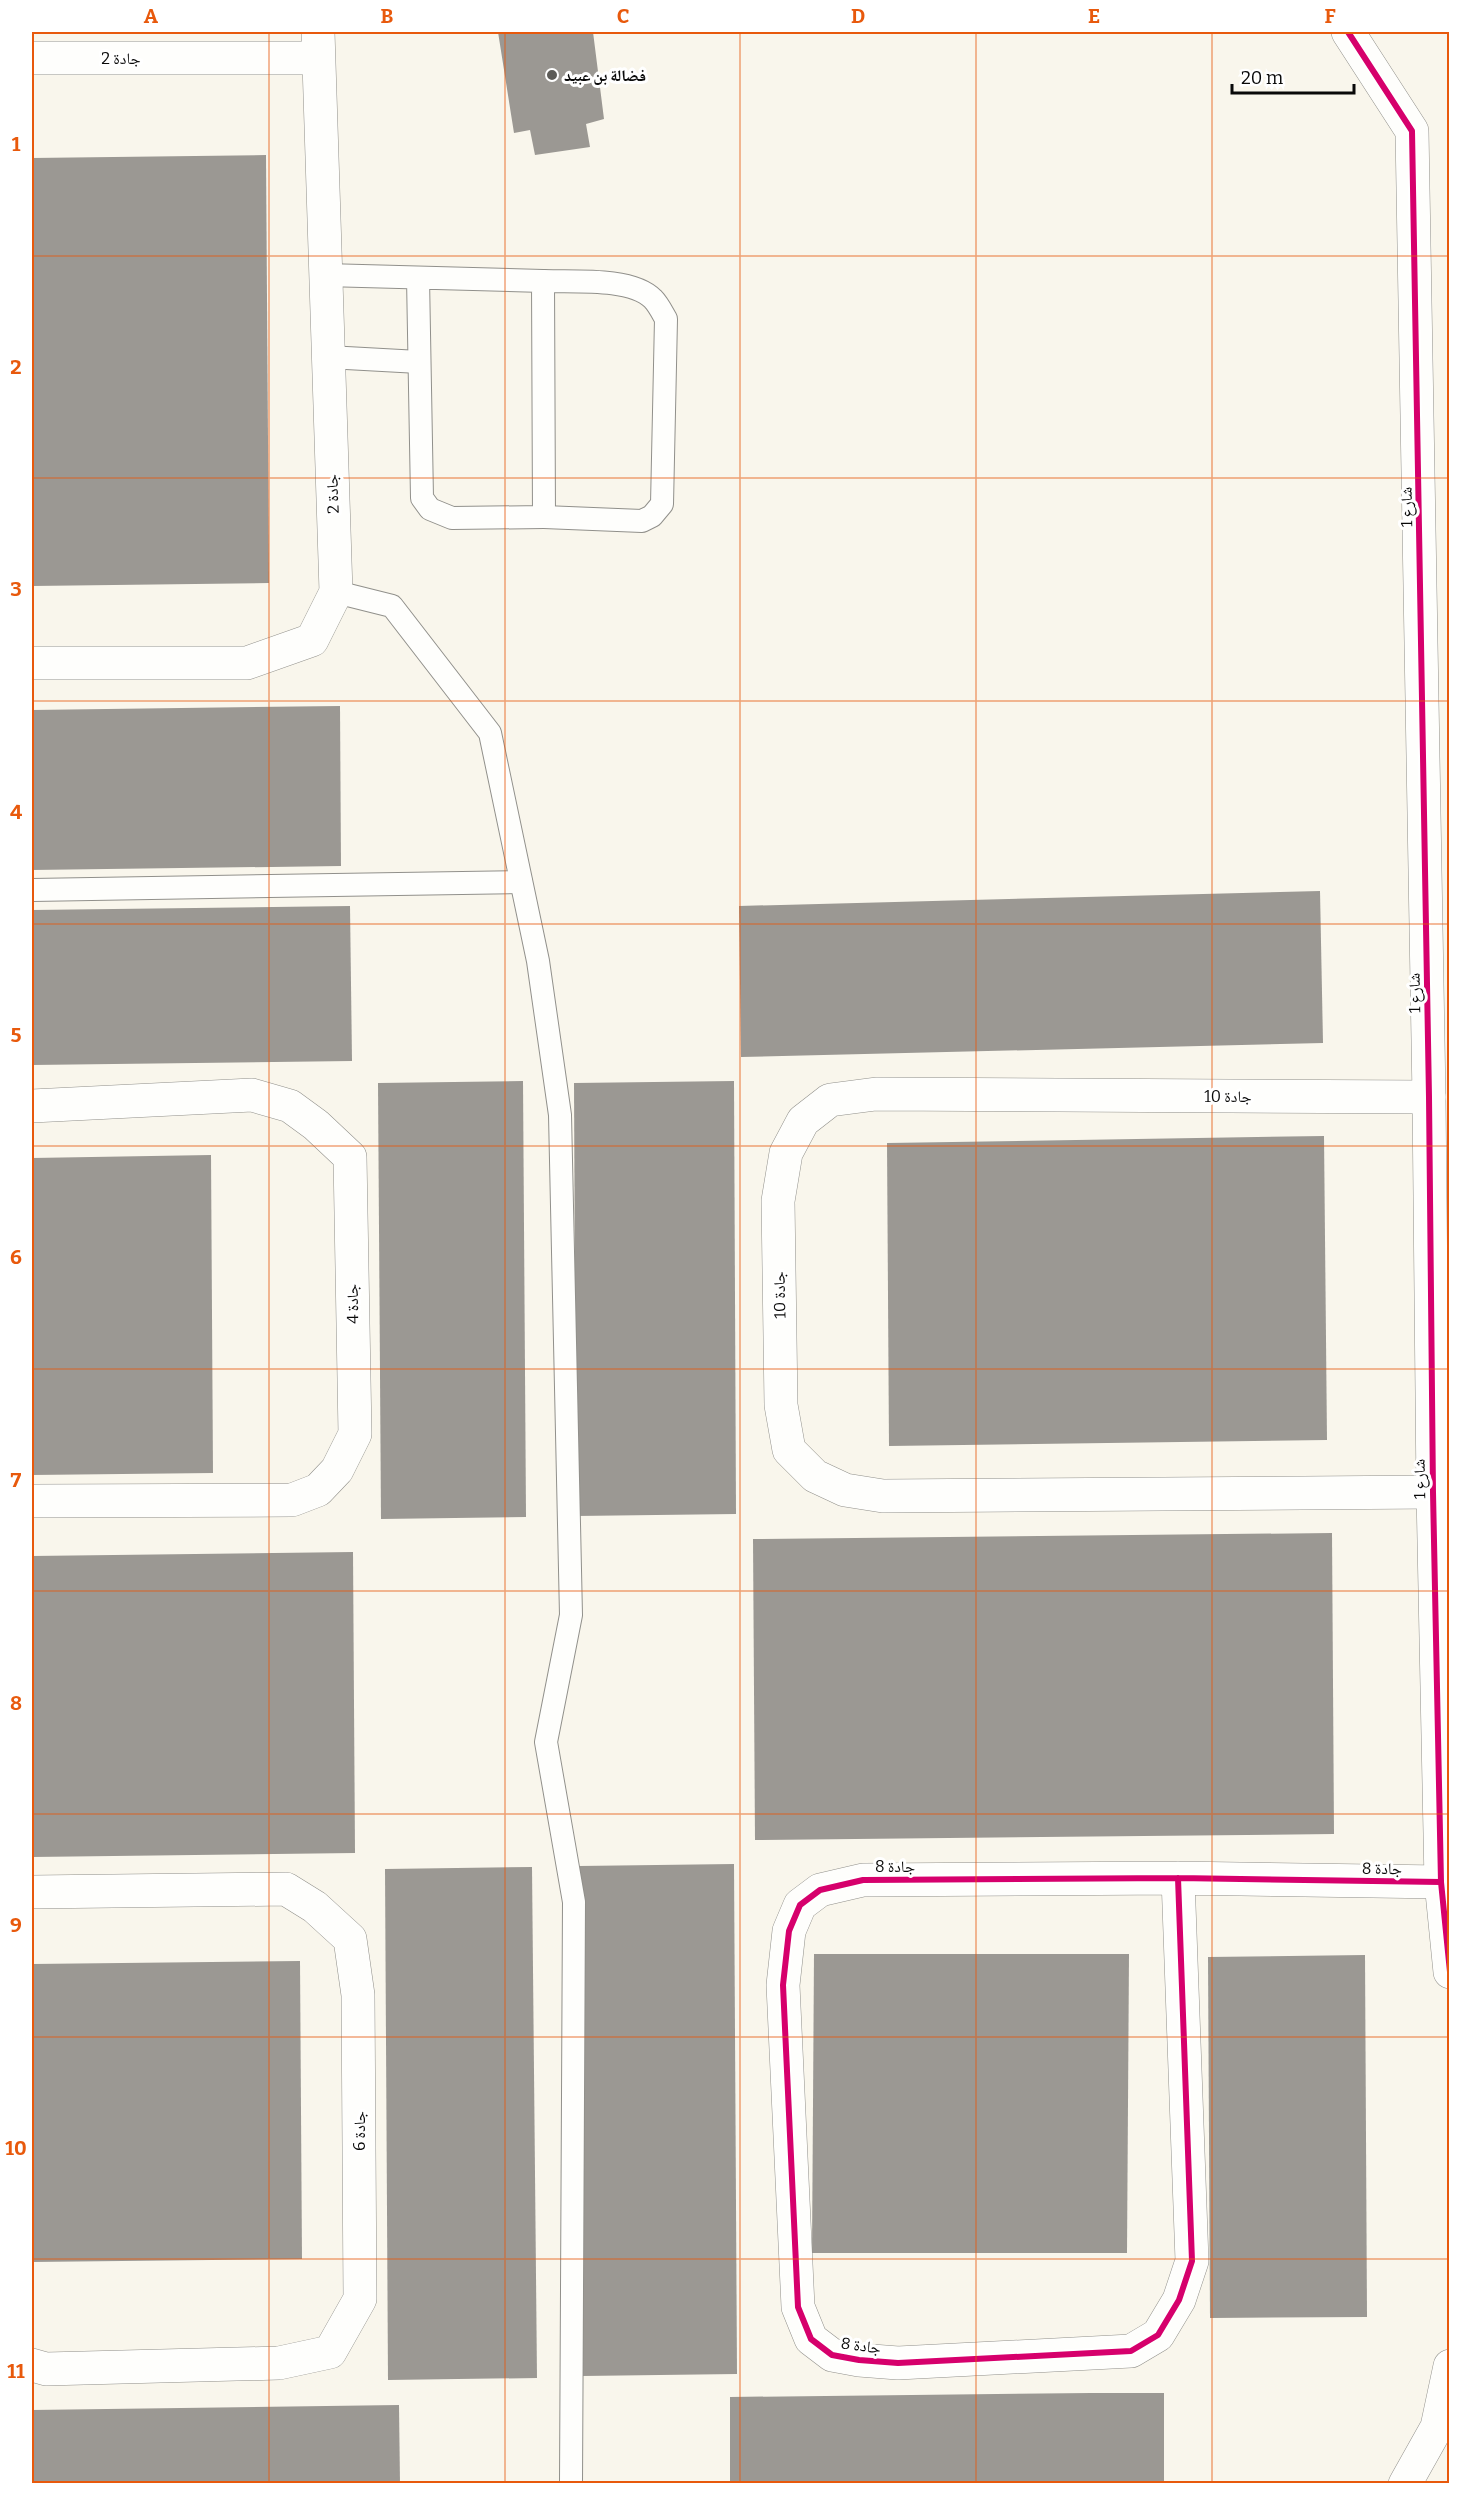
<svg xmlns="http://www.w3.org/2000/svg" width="1481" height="2515" viewBox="0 0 1481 2515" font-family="Bitter,'Noto Naskh Arabic',serif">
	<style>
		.building { fill: #9b9893 }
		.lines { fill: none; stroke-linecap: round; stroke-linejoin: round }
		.service-casing { stroke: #91908b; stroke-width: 24 }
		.minor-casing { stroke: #91908b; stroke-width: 34 }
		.service { stroke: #fefefc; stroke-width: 22 }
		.minor { stroke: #fefefc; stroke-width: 33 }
		.cycleway-casing { stroke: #fff; stroke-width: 10 }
		.cycleway { stroke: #d6006c; stroke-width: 6 }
		.grid { fill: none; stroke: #e8590c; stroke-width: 1.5; stroke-opacity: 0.55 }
		.poi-dot { fill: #5d5c58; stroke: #fff; stroke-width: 2 }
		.labels { text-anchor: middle; stroke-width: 6; stroke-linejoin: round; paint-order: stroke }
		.street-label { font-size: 16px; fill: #090909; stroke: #fff }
		.poi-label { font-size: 16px; font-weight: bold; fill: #090909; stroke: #fff; text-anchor: start }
		.neatline { fill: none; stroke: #e8590c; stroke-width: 2 }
		.grid-label { font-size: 20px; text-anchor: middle; font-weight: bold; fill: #e8590c }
	</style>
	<rect width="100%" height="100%" fill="#f9f6ec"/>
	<g class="building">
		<polygon points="498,32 593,32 604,119 586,124 590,147 535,155 530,130 514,133"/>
		<polygon points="266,155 269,583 32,586 32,158"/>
		<polygon points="340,706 341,866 32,870 32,710"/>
		<polygon points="1320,891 1323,1043 741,1057 739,906"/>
		<polygon points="350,906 352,1061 32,1065 32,910"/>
		<polygon points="523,1081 526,1517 381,1519 378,1083"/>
		<polygon points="734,1081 736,1514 576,1516 574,1083"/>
		<polygon points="1324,1136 1327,1440 889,1446 887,1143"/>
		<polygon points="211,1155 213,1473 32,1475 32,1158"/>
		<polygon points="1332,1533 1334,1834 755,1840 753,1539"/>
		<polygon points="353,1552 355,1853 32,1857 32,1556"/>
		<polygon points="734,1864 737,2374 582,2376 579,1866"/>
		<polygon points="532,1867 537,2378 388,2380 385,1869"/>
		<polygon points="814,1954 1129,1954 1127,2253 812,2253"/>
		<polygon points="1365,1955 1367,2317 1210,2318 1208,1957"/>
		<polygon points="300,1961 302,2259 32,2262 32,1964"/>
		<polygon points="1091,2393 1164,2393 1164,2484 730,2484 730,2397"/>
		<polygon points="399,2405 400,2484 32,2484 32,2410"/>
	</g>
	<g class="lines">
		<defs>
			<g id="service">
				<polyline points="325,275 543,281 544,517 452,518 430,509 422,498 418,278"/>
				<path d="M543 281C573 282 632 277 653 299 658 304 662 312 666 319L662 504 652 516 642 521 544 517"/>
				<polyline points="328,357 419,362"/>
				<polyline points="336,592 392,606 490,733 538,961 560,1115 571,1615 546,1742 574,1902 571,2484"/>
				<polyline points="32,890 521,882"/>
			</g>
			<g id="minor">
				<polyline points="1348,32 1412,131 1429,1097 1433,1492 1441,1882 1450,1972"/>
				<polyline points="32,58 318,58"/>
				<polyline points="32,663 247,663 312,640 336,592 318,32"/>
				<polyline points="1429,1097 876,1094 830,1100 803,1121 786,1153 778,1201 781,1405 789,1450 815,1476 845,1490 883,1496 1433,1492"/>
				<polyline points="32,1106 252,1095 290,1106 316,1125 350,1157 355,1434 337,1470 318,1490 292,1500 32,1501"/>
				<polyline points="1178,1878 1192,2261 1179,2300 1158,2335 1131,2351 898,2363 859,2360 832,2355 811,2339 798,2307 783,1985 789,1931 800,1905 820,1890 863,1880 1178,1878 1441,1882"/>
				<polyline points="32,1892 286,1889 315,1907 350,1939 358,1995 360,2299 330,2352 279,2363 46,2369 32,2365"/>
				<polyline points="1405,2484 1437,2427 1450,2366"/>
			</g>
		</defs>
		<use href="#service" class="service-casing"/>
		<use href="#minor" class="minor-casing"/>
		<use href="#service" class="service"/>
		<use href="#minor" class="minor"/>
		<defs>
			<g id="cycleway">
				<polyline points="1348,32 1412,131 1429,1097 1433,1492 1441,1882 1450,1972"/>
				<polyline points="1178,1878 1192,2261 1179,2300 1158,2335 1131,2351 898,2363 859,2360 832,2355 811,2339 798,2307 783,1985 789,1931 800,1905 820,1890 863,1880 1178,1878 1441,1882"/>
			</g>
		</defs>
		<use href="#cycleway" class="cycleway-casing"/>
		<use href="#cycleway" class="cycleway"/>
	</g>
	<path class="grid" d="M269 32V2484M505 32V2484M740 32V2484M976 32V2484M1212 32V2484M32 256H1450M32 478H1450M32 701H1450M32 924H1450M32 1146H1450M32 1369H1450M32 1591H1450M32 1814H1450M32 2037H1450M32 2259H1450"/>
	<circle class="poi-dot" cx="552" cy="75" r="6"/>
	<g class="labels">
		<g class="street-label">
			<text x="121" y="64">جادة 2</text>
			<text transform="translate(332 494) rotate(-92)" y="6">جادة 2</text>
			<text transform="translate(1406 507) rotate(-91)" y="6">شارع 1</text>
			<text transform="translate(1414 993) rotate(-91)" y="6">شارع 1</text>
			<text x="1228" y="1102">جادة 10</text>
			<text transform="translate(779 1295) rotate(-91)" y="6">جادة 10</text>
			<text transform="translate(352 1304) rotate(-91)" y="6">جادة 4</text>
			<text transform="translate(1419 1479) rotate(-91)" y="6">شارع 1</text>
			<text x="895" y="1872">جادة 8</text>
			<text transform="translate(1382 1868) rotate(1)" y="6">جادة 8</text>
			<text transform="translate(359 2131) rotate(-90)" y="6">جادة 6</text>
			<text transform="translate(861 2345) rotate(8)" y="6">جادة 8</text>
		</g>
		<g class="poi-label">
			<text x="564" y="81">فضالة بن عبيد</text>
		</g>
	</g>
	<rect width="1481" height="2515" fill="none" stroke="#ffffff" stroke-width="66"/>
	<path d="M1232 84v9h122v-9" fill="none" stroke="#090909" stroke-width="3"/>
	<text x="1241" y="84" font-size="18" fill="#090909" stroke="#ffffff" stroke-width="4.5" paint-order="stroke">20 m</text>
	<rect x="33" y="33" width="1415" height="2449" class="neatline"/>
	<g class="grid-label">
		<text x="151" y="23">A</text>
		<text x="387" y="23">B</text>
		<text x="623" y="23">C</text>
		<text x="858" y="23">D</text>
		<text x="1094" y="23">E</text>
		<text x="1330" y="23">F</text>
		<text x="16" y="151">1</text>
		<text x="16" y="374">2</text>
		<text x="16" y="596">3</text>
		<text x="16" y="819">4</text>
		<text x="16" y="1042">5</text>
		<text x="16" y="1264">6</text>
		<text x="16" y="1487">7</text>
		<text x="16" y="1710">8</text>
		<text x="16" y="1932">9</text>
		<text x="16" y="2155">10</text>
		<text x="16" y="2378">11</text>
	</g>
</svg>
